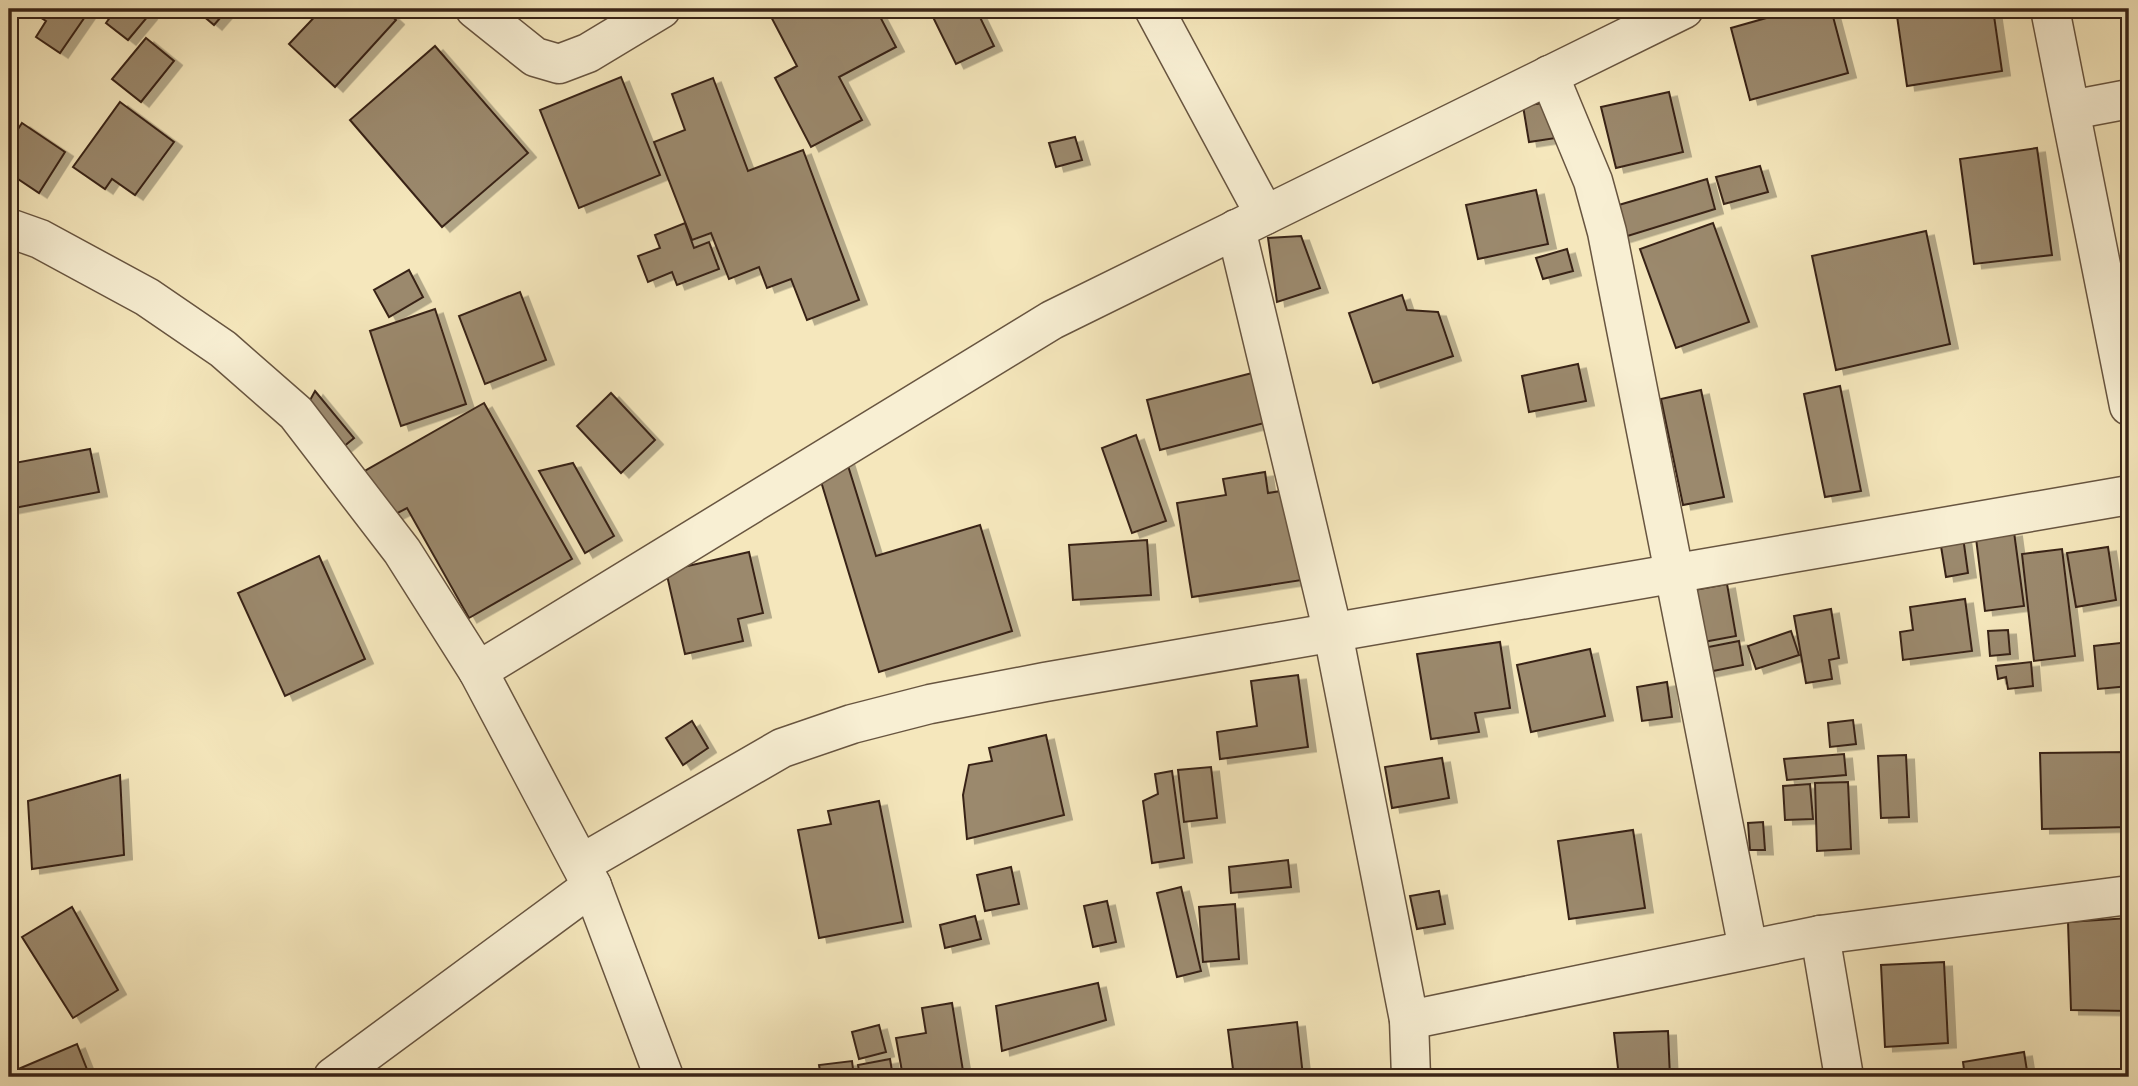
<svg xmlns="http://www.w3.org/2000/svg" width="2138" height="1086" viewBox="0 0 2138 1086" font-family="'IM FELL English',serif">
	<style>
		.building { fill: #9b896d; stroke: #392417; stroke-width: 2; filter: url(#shadow) }
		.lines { fill: none; stroke-linecap: round; stroke-linejoin: round }
		.street-casing { stroke: #685540; stroke-width: 41 }
		.street { stroke: #f8efd3; stroke-width: 38 }
	</style>
	<defs>
		<filter id="shadow"><feDropShadow dx="8" dy="4.5" stdDeviation="0" flood-color="#0004"/></filter>
	</defs>
	<rect width="100%" height="100%" fill="#f5e7bc"/>
	<filter id="stains"><feTurbulence type="fractalNoise" baseFrequency=".00286" numOctaves="4"/><feColorMatrix values="0 0 0 0 .2 0 0 0 0 .09 0 0 0 0 .02 0 0 0 .5 -.17"/></filter>
	<radialGradient id="worn" r=".72"><stop offset=".6" stop-color="#630" stop-opacity="0"/><stop offset="1" stop-color="#630" stop-opacity=".3"/></radialGradient>
	<g class="building">
		<polygon points="27,9 86,9 89,11 60,53 36,37 46,21"/>
		<polygon points="116,9 141,9 149,15 128,40 106,23"/>
		<polygon points="195,9 228,9 214,25"/>
		<polygon points="322,9 384,9 396,20 335,87 289,44"/>
		<polygon points="773,9 876,9 896,47 839,77 862,120 811,147 775,78 797,66 768,11"/>
		<polygon points="929,9 976,9 994,46 956,64"/>
		<polygon points="1798,9 1831,9 1848,73 1750,100 1731,28"/>
		<polygon points="1896,9 1993,9 2002,71 1907,86"/>
		<polygon points="146,38 174,61 141,102 112,79"/>
		<polygon points="435,46 528,153 442,227 350,120"/>
		<polygon points="621,77 660,175 579,208 540,110"/>
		<polygon points="713,78 748,171 803,150 859,300 807,320 791,279 767,288 759,267 729,279 711,233 692,240 654,142 685,130 672,94"/>
		<polygon points="1669,92 1683,152 1616,168 1601,107"/>
		<polygon points="120,102 174,142 135,195 112,179 105,189 73,167"/>
		<polygon points="1549,102 1556,138 1529,142 1523,106"/>
		<polygon points="22,123 65,152 39,193 9,173 9,143"/>
		<polygon points="1075,137 1082,160 1056,167 1049,143"/>
		<polygon points="2037,148 2052,255 1974,264 1960,159"/>
		<polygon points="1760,166 1768,192 1724,204 1716,177"/>
		<polygon points="1707,179 1715,209 1621,238 1612,207"/>
		<polygon points="1536,190 1548,244 1478,259 1466,205"/>
		<polygon points="685,223 694,248 709,242 719,269 677,285 672,272 648,282 638,256 660,248 655,235"/>
		<polygon points="1713,223 1749,322 1676,348 1640,249"/>
		<polygon points="1926,231 1950,344 1836,370 1812,256"/>
		<polygon points="1301,236 1320,288 1277,302 1268,238"/>
		<polygon points="1567,249 1573,271 1543,279 1536,258"/>
		<polygon points="409,270 423,297 389,317 374,290"/>
		<polygon points="2129,275 2129,310 2122,276"/>
		<polygon points="520,292 546,360 485,384 459,316"/>
		<polygon points="1402,295 1407,310 1438,312 1453,356 1373,383 1349,313"/>
		<polygon points="435,309 466,404 401,426 370,331"/>
		<polygon points="1578,364 1586,401 1529,412 1522,376"/>
		<polygon points="1260,371 1272,421 1160,450 1147,400"/>
		<polygon points="1840,386 1861,491 1825,497 1804,394"/>
		<polygon points="1701,390 1724,497 1683,505 1661,399"/>
		<polygon points="315,391 354,438 342,448 302,415"/>
		<polygon points="611,393 655,440 621,473 577,426"/>
		<polygon points="484,403 572,559 469,618 407,508 388,518 363,472"/>
		<polygon points="1136,435 1166,521 1132,533 1102,448"/>
		<polygon points="90,449 99,492 9,509 9,464"/>
		<polygon points="845,456 876,556 980,525 1012,631 879,672 816,465"/>
		<polygon points="573,463 614,536 585,553 539,471"/>
		<polygon points="1265,472 1268,493 1287,490 1302,580 1192,597 1177,503 1226,495 1223,479"/>
		<polygon points="2014,532 2024,606 1985,611 1976,538"/>
		<polygon points="1963,537 1968,573 1946,577 1940,540"/>
		<polygon points="1147,540 1151,595 1073,600 1069,545"/>
		<polygon points="2108,547 2116,600 2076,607 2067,553"/>
		<polygon points="2062,549 2075,656 2034,661 2022,554"/>
		<polygon points="749,552 763,613 738,619 743,641 685,654 666,571"/>
		<polygon points="319,556 365,659 285,696 238,593"/>
		<polygon points="1727,584 1736,636 1698,643 1689,591"/>
		<polygon points="1965,599 1972,651 1903,660 1900,632 1913,630 1910,607"/>
		<polygon points="1831,609 1839,658 1829,660 1832,679 1806,683 1794,616"/>
		<polygon points="2008,630 2010,654 1990,656 1988,631"/>
		<polygon points="1791,631 1799,655 1756,669 1748,646"/>
		<polygon points="1739,641 1743,665 1698,674 1693,650"/>
		<polygon points="1500,642 1510,708 1475,713 1479,732 1431,739 1417,654"/>
		<polygon points="2129,642 2129,686 2098,689 2094,646"/>
		<polygon points="1590,649 1605,716 1531,732 1517,665"/>
		<polygon points="2031,662 2033,686 2008,689 2006,677 1998,679 1996,666"/>
		<polygon points="1298,675 1308,747 1220,759 1217,732 1257,726 1251,681"/>
		<polygon points="1667,682 1672,717 1642,721 1637,687"/>
		<polygon points="1853,720 1856,744 1830,747 1828,723"/>
		<polygon points="692,721 708,748 683,765 666,738"/>
		<polygon points="1046,735 1064,815 967,839 963,795 969,765 992,761 989,748"/>
		<polygon points="2129,752 2129,827 2042,829 2040,753"/>
		<polygon points="1844,754 1846,775 1787,780 1784,759"/>
		<polygon points="1906,755 1909,817 1881,818 1878,756"/>
		<polygon points="1442,758 1449,798 1392,808 1385,767"/>
		<polygon points="1211,767 1217,818 1184,822 1178,770"/>
		<polygon points="1172,771 1184,858 1152,863 1143,801 1158,794 1155,774"/>
		<polygon points="120,775 124,855 32,869 28,801"/>
		<polygon points="1848,782 1851,849 1817,851 1815,783"/>
		<polygon points="1810,784 1813,819 1785,820 1783,786"/>
		<polygon points="879,801 903,922 819,938 798,830 831,824 828,811"/>
		<polygon points="1763,822 1765,850 1750,850 1748,823"/>
		<polygon points="1633,830 1645,908 1569,919 1558,841"/>
		<polygon points="1288,860 1291,887 1231,893 1229,867"/>
		<polygon points="1011,867 1019,904 985,911 977,875"/>
		<polygon points="1181,887 1201,971 1177,977 1157,893"/>
		<polygon points="1439,891 1445,924 1417,929 1410,896"/>
		<polygon points="1107,901 1116,942 1093,947 1084,906"/>
		<polygon points="1235,904 1239,959 1203,962 1199,907"/>
		<polygon points="72,907 118,990 73,1018 22,937"/>
		<polygon points="975,916 981,939 945,948 940,925"/>
		<polygon points="2129,918 2129,1011 2071,1010 2068,922"/>
		<polygon points="1944,962 1948,1043 1885,1047 1881,965"/>
		<polygon points="1098,983 1106,1020 1002,1051 996,1006"/>
		<polygon points="952,1003 964,1077 903,1077 896,1038 926,1033 922,1008"/>
		<polygon points="1297,1022 1303,1076 1234,1077 1228,1030"/>
		<polygon points="879,1025 886,1052 859,1059 852,1032"/>
		<polygon points="1668,1031 1670,1077 1619,1077 1614,1033"/>
		<polygon points="77,1044 90,1077 9,1077 9,1073"/>
		<polygon points="2024,1052 2028,1077 1965,1077 1963,1062"/>
		<polygon points="890,1059 893,1077 860,1077 858,1065"/>
		<polygon points="852,1061 854,1077 821,1077 819,1065"/>
	</g>
	<g class="lines">
		<defs>
			<g id="street">
				<polyline points="475,9 535,57 559,64 588,53 661,9"/>
				<polyline points="1154,9 1265,215"/>
				<polyline points="2050,9 2129,406"/>
				<polyline points="1549,75 1593,181 1607,232 1748,949"/>
				<polyline points="2071,110 2129,99"/>
				<polyline points="9,228 40,239 147,297 223,349 296,413 402,551 478,671 592,886 664,1077"/>
				<polyline points="1236,229 1333,633 1409,1020 1411,1077"/>
				<polyline points="478,671 1052,320 1684,9"/>
				<polyline points="581,864 782,748 852,724 930,704 1045,682 2129,495"/>
				<polyline points="1820,935 1844,1077"/>
				<polyline points="1409,1020 1820,935 2129,895"/>
				<polyline points="333,1077 592,886"/>
			</g>
		</defs>
		<use href="#street" class="street-casing"/>
		<use href="#street" class="street"/>
	</g>
	<rect width="2138" height="1086" fill="none" stroke="#f5e7bc" stroke-width="35"/>
	<rect x="10" y="10" width="2117" height="1065" fill="none" stroke="#392417" stroke-width="3.5"/>
	<rect x="18" y="18" width="2103" height="1051" fill="none" stroke="#392417" stroke-width="2"/>
	<rect width="100%" height="100%" filter="url(#stains)"/>
	<rect width="100%" height="100%" fill="url(#worn)"/>
</svg>
